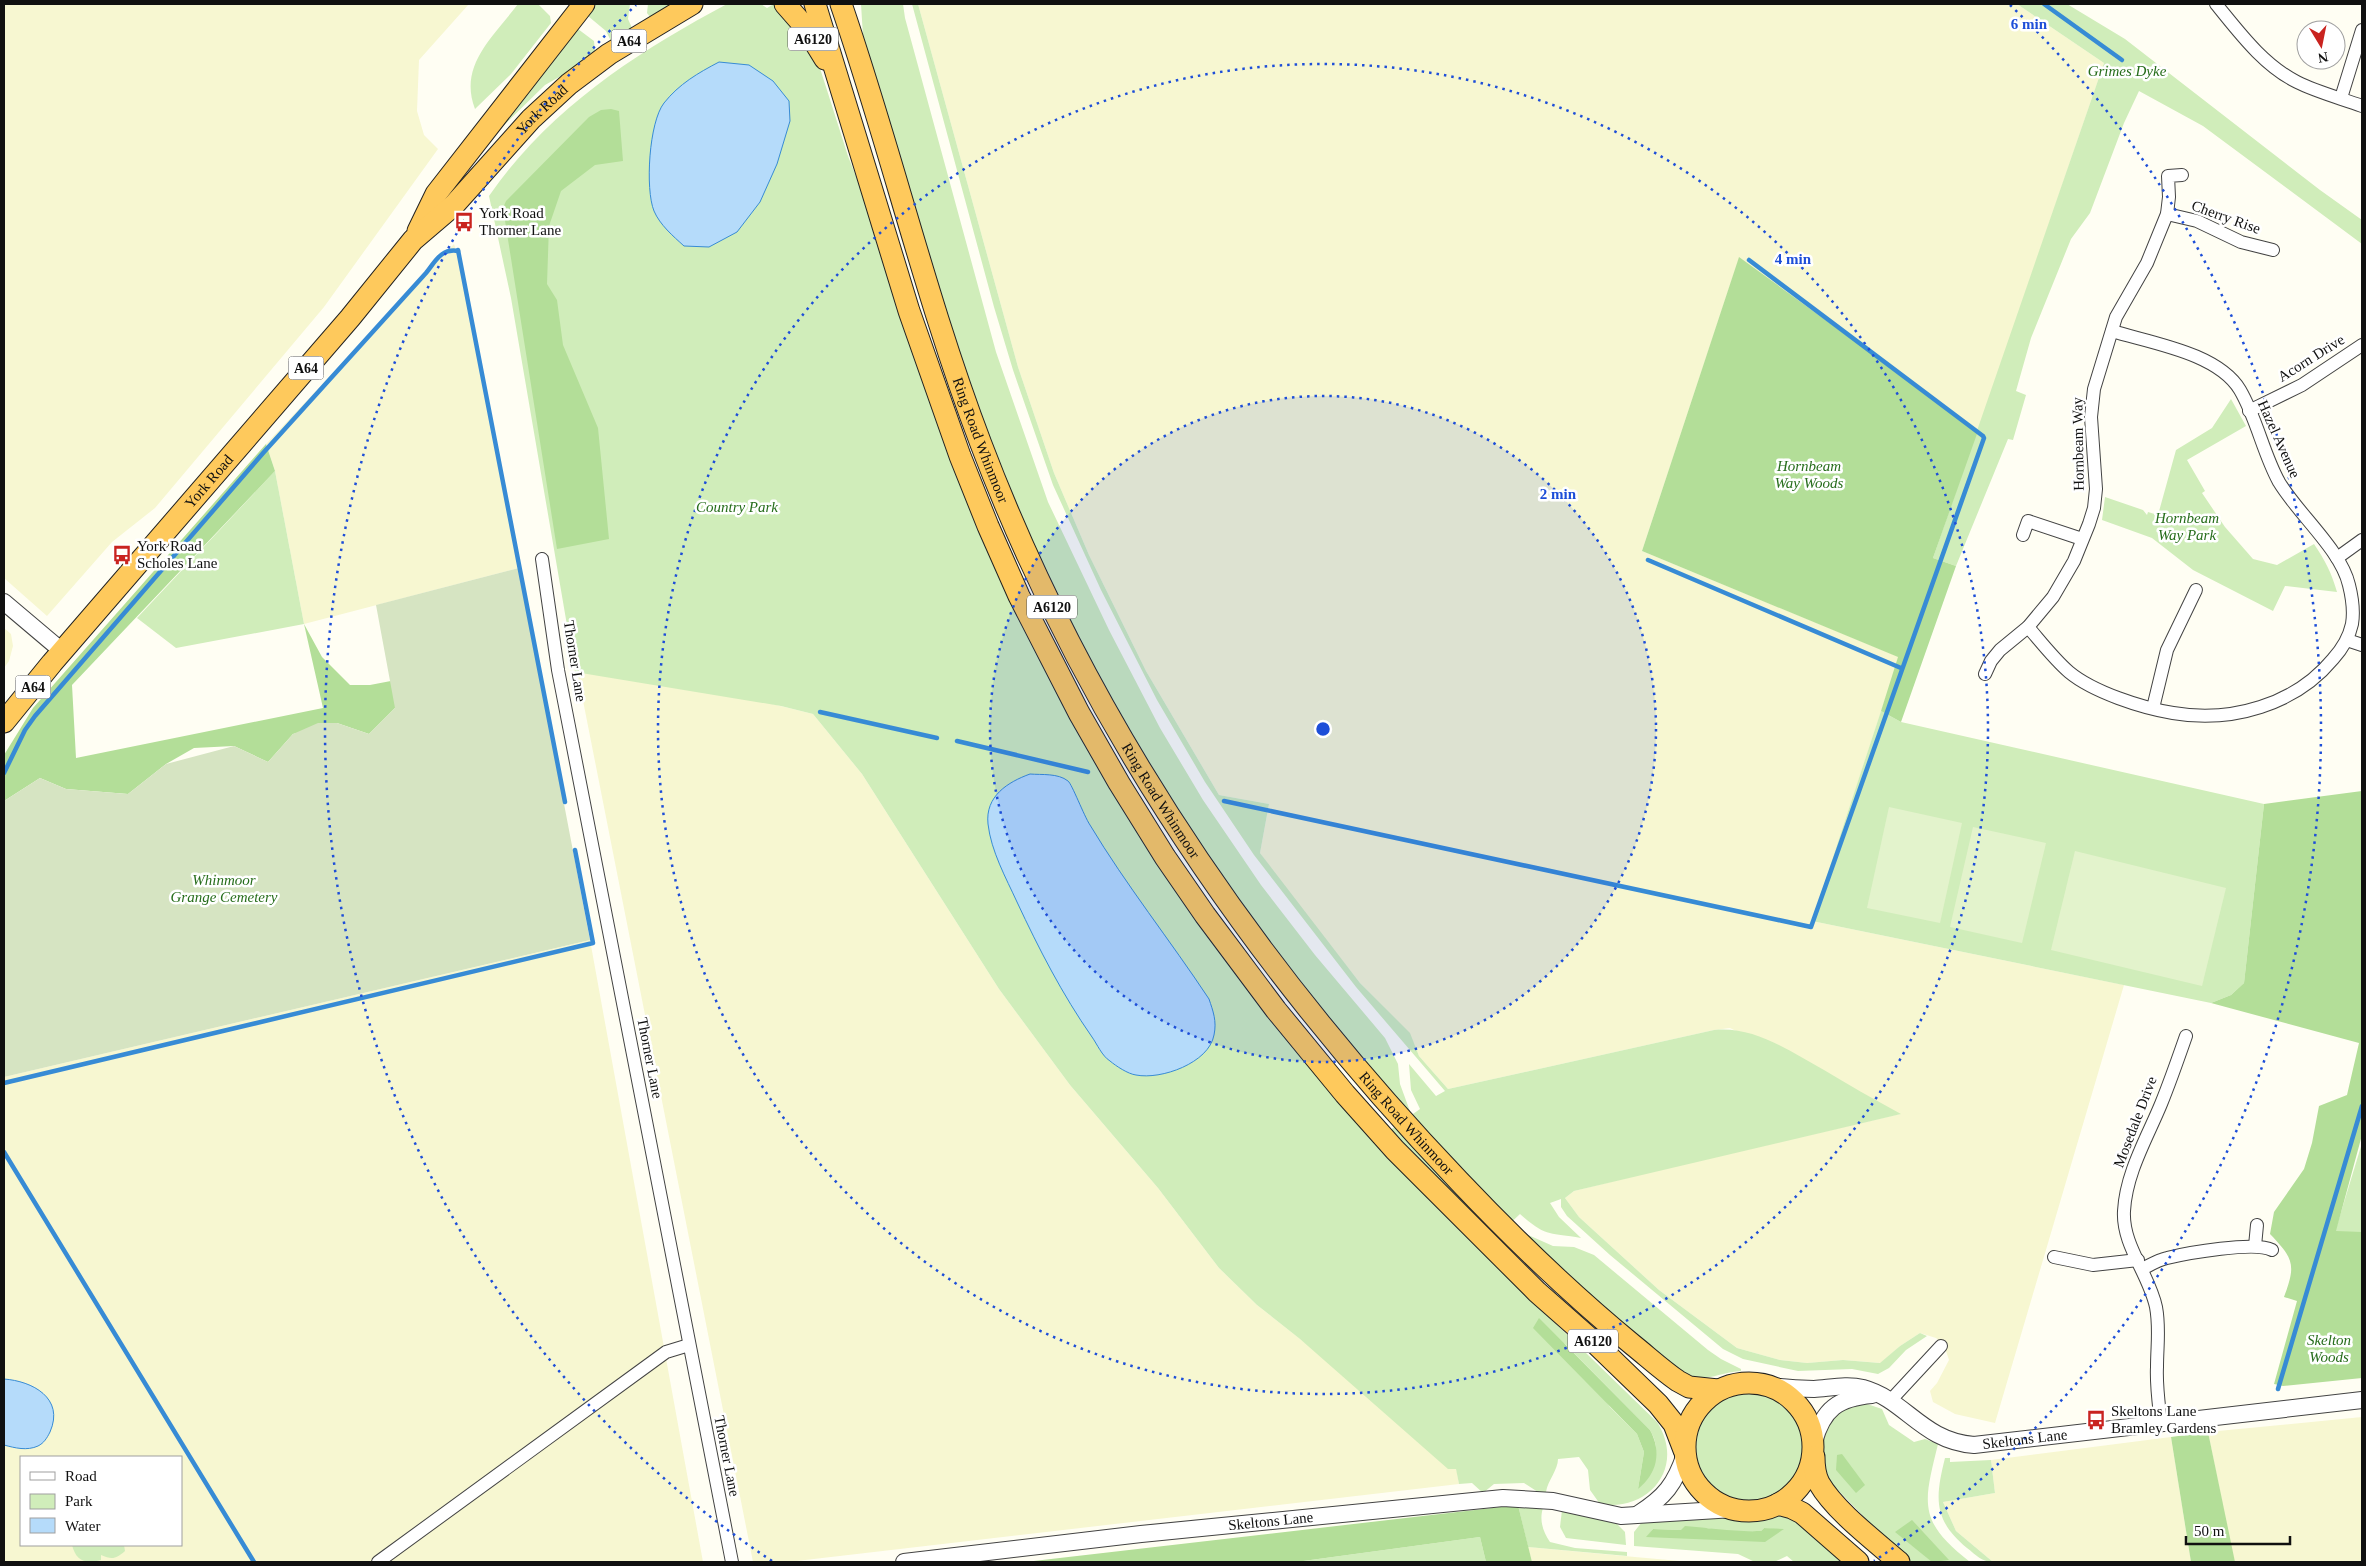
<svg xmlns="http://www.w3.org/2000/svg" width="2366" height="1566" viewBox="0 0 2366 1566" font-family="Georgia,serif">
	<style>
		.farmland { fill: #f7f7d1; fill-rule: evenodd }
		.green { fill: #d0edba; fill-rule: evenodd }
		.forest { fill: #b3de98 }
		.cemetery { fill: #d6e4c2 }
		.pitch { fill: #e3f3cc }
		.water { fill: #b5dbfa; stroke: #378bd5 }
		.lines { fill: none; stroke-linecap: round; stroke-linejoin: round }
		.stream { stroke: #378bd5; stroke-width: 4.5 }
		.minor-casing { stroke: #434343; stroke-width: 14 }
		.tertiary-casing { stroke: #434343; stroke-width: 18 }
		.trunk-casing { stroke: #212121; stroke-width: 23 }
		.minor { stroke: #fff; stroke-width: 12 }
		.tertiary { stroke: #fff; stroke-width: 16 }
		.trunk { stroke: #fec95c; stroke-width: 21 }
		.ring { fill: none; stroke: #1d4ed8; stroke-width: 2.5; stroke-dasharray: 2.5 5 }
		.labels { text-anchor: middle; stroke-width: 5; stroke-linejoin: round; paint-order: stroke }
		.shield { fill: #fff; stroke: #585858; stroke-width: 1 }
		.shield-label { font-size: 14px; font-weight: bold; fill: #101010 }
		.park-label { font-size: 15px; font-style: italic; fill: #266d1b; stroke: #fff }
		.street-label { font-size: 15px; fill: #101010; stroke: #fff }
		.poi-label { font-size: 15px; fill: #101010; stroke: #fff; text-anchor: start }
		.centre { fill: #1d4ed8; stroke: #fff; stroke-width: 2.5 }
		.ring-label { font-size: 15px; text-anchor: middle; font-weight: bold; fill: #1d4ed8; stroke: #fff; stroke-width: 5; stroke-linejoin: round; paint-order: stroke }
	</style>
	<rect width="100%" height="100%" fill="#fffef3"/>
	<g class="farmland">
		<polygon points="4,4 469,4 419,60 417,111 424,135 438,149 324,307 155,508 112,542 47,616 4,578"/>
		<polygon points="918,4 2017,4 2104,63 1978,431 1739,258 1642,551 1899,657 1812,921 2124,985 1995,1423 1955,1414 1933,1402 1930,1391 1937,1383 1949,1360 1944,1345 1936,1338 1920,1333 1900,1346 1881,1363 1843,1360 1807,1363 1780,1360 1737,1348 1659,1290 1579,1217 1565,1198 1574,1191 1667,1168 1900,1114 1730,1028 1714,1030 1448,1089 1419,1056 1409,1033 1360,983 1285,888 1260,853 1269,804 1219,795 1146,671 1089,555 1054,473 1018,367"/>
		<polygon points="454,244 463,271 519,568 304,624 275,471 266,444"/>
		<polygon points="4,628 11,634 13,646 9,661 4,668"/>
		<polygon points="574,655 813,714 862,774 999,989 1070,1085 1158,1188 1219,1268 1257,1305 1455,1461 1459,1484 788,1562 753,1562"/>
		<path d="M590 940 703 1562H4V1077ZM21 1457H181V1545H21Z"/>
		<polygon points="2362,1417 2362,1562 2234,1562 2208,1432"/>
		<polygon points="2171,1437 2191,1562 1993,1562 1956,1531 1943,1502 1995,1493 1991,1460"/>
		<polygon points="1528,1547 1635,1557 1691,1562 1532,1562"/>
	</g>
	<g class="green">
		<path d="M518 4H538L550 16 551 23 511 74 475 109C458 65 494 36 518 4Z"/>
		<polygon points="596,4 630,4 628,19 632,28 611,41 606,31 588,16"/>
		<polygon points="648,4 674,4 650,17 647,13"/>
		<path d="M727 4H761L767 8 774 4 781 10 818 62 848 156 876 228 1093 753 1376 1140 1420 1109 1411 1090 1409 1064 1436 1096 1445 1091 1356 987 1254 855 1205 782 1157 700 1101 590 1053 485 1013 370 994 307 912 4H918L1018 367 1054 473 1089 555 1146 671 1219 795 1269 804 1260 853 1360 983 1410 1033 1419 1056 1448 1089 1714 1030C1755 1026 1789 1051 1824 1070 1849 1085 1875 1100 1901 1114L1574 1191 1565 1198 1579 1217 1659 1290 1737 1348 1780 1360 1807 1363 1843 1360 1880 1363 1900 1346 1920 1333 1927 1336 1906 1350 1889 1368 1878 1374 1852 1369 1798 1371 1743 1359 1723 1349 1610 1255 1567 1216 1561 1207V1199L1550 1203 1559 1217 1581 1238C1549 1232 1547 1238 1520 1214L1481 1251 1657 1422C1686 1467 1649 1512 1600 1504L1590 1490 1588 1470 1579 1457 1558 1459C1558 1470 1548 1480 1546 1492H1538L1524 1483 1494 1484 1483 1493 1472 1483 1459 1484 1456 1469H1448L1300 1339 1257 1305 1219 1268 1158 1188 1070 1085 999 989 862 774 813 714 781 706 575 672 511 298 489 196C549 109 637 52 727 4ZM1564 1343 1650 1430C1664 1454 1650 1466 1638 1489L1644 1452 1637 1434 1610 1407Z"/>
		<polygon points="861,4 903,4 905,18 996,352 1048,502 1109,630 1160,728 1203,800 1261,885 1315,955 1385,1038 1398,1064 1400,1084 1411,1114 1372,1074 1248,919 1104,693 1034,550 967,382 867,56 863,36"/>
		<polygon points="2017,4 2067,4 2125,39 2320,190 2362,220 2362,244 2203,126 2139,91 2124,123 2090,213 2071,239 2031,338 2016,391 2026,395 2013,440 2008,439 1956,566 1933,558 2104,63"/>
		<polygon points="578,29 594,41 595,51 584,63 545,85 501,128"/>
		<path d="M2231 399 2246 426 2187 460 2205 491 2202 493 2225 527 2253 559 2277 565 2314 544C2325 560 2332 574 2337 592L2285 586 2273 611 2193 570 2152 538 2102 520 2105 497 2143 510 2147 515 2148 512 2158 515 2176 450 2212 428Z"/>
		<polygon points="275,471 304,624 176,648 137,618"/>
		<polygon points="1881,711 1901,722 2264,804 2244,983 2231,995 2211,1003 1812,921"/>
		<polygon points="2362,1143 2362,1232 2335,1232"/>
		<path d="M1526 1234 1553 1246 1574 1247 1594 1255 1708 1350 1721 1359 1741 1369V1371C1711 1374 1708 1384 1677 1372L1524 1236Z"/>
		<circle cx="1749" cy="1447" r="55"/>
		<path d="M1864 1403 1882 1409 1889 1425 1914 1442 1925 1439 1938 1444C1923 1505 1918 1521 1970 1562H1908L1832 1484 1826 1474 1819 1447 1830 1414Z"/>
		<path d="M1945 1458H1950V1462L1991 1460 1995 1493 1943 1502 1956 1531 1993 1562C1982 1562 1976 1555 1967 1548 1933 1520 1935 1498 1945 1458Z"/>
		<path d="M1518 1505 1543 1508C1539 1520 1543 1532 1550 1542L1575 1548 1627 1552V1556L1528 1547Z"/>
		<polygon points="1562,1510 1617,1524 1625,1532 1626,1545 1566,1538 1560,1527"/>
		<path d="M1771 1515 1792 1518 1846 1562H1794L1787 1556 1774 1562H1755L1738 1554 1634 1546V1532L1642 1522 1718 1516 1750 1520ZM1708 1528C1721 1533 1745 1531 1761 1531L1764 1528 1783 1530 1647 1537 1653 1529 1681 1530Z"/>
		<polygon points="1480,1537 1486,1562 1296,1562"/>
		<path d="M72 1545H124L125 1551C116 1559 112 1560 101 1555V1560C85 1564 76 1561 72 1545Z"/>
	</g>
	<g class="forest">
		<polygon points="611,109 619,111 623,161 595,165 561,191 549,226 547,284 557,300 563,345 598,428 609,539 557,549 503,208 506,201 589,117 601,110"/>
		<polygon points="1739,257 1978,431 1933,558 1956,566 1901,722 1881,711 1898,657 1642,551"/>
		<polygon points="266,444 275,471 72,685 76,758 323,708 304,624 322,657 350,685 370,685 396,680 395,708 369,734 337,723 293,734 268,762 234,746 194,748 166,764 128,794 66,789 40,778 4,801 4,755 33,708"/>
		<path d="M2362 791V1135L2336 1231 2362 1232V1378L2283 1386 2274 1384 2297 1301 2284 1297C2296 1265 2294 1259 2270 1234L2274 1212 2304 1169 2312 1143 2319 1106 2347 1095 2359 1043 2211 1003 2231 995 2244 983 2264 804Z"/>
		<path d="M1539 1318 1650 1430C1662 1452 1657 1474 1638 1489L1644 1452 1637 1434 1533 1328Z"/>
		<polygon points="2208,1432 2235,1562 2191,1562 2171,1437"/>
		<polygon points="1842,1454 1865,1485 1856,1493 1836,1470 1837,1455"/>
		<polygon points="1518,1505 1532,1562 1486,1562 1480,1537 1296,1562 1025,1562"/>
		<polygon points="1912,1520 1949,1560 1932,1562 1895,1532"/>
		<path d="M1685 1526C1711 1528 1734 1532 1761 1531L1764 1528 1784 1529 1765 1542 1646 1537 1653 1529 1681 1530Z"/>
	</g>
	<polygon class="cemetery" points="519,568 590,940 4,1077 4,801 40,778 66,789 128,794 166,764 234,746 268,762 293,734 318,723 337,723 369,734 395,708 376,605"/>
	<g class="pitch">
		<polygon points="1889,807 1962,823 1940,923 1867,908"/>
		<polygon points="1973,827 2046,843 2022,943 1950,927"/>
		<polygon points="2075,851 2226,888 2202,986 2051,950"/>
	</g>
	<g class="water">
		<path d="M719 62 749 65 773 81 789 101 790 121 777 164 760 202 737 232 709 247 684 246C673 236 660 225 654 211 645 189 649 122 664 103 679 84 698 73 719 62Z"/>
		<path d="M1030 774C1042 775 1058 773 1068 781 1072 784 1084 816 1090 825 1126 885 1170 940 1209 999 1213 1011 1217 1021 1214 1035 1209 1063 1161 1080 1136 1075 1128 1074 1116 1066 1110 1061 1102 1056 1097 1044 1092 1037 1062 994 1039 949 1017 902 1006 878 991 851 988 824 985 796 1008 782 1030 774Z"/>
		<path d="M4 1379C32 1381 65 1398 50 1432 47 1438 44 1443 38 1446 27 1451 15 1448 4 1445Z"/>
	</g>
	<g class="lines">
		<g class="stream">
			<polyline points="2044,4 2122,60"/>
			<polyline points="458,250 565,802"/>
			<polyline points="1648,560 1901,668"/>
			<polyline points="820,712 937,738"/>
			<polyline points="957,741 1088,772"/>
			<path d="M4 773 25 730 35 716 264 452 426 273C435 262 441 248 458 251"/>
			<polyline points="1224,801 1811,927 1984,438 1983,436 1749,260"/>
			<polyline points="4,1083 593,943 575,850"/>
			<polyline points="4,1152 254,1562"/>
			<polyline points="2278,1389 2362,1106"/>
		</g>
		<defs>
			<g id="minor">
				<path d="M2216 4C2239 32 2263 65 2297 82 2317 92 2340 98 2362 106"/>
				<polyline points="2341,98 2362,30"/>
				<polyline points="2167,214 2197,221 2241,242 2273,250"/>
				<polyline points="2249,411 2302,385 2362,345"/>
				<polyline points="2023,535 2028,521 2082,539"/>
				<polyline points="2337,558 2362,540"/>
				<polyline points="542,559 558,670 732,1562"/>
				<path d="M2028 627C2041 642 2054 659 2069 672 2093 692 2142 708 2173 713 2231 723 2295 705 2333 659 2342 649 2349 638 2352 624 2354 612 2352 597 2349 585 2341 550 2298 514 2279 482 2263 453 2257 419 2240 390 2218 353 2151 343 2112 331"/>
				<polyline points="2347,640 2362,645"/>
				<polyline points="1985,674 1991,661 2000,650 2028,627 2053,597 2074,561 2089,524 2094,508 2096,489 2091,417 2094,389 2116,317 2147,263 2167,214 2169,197 2168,176 2182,175"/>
				<polyline points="2153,708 2167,650 2196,590"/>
				<polyline points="2255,1246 2257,1225"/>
				<polyline points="2054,1257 2093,1265 2138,1260"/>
				<path d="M2142 1269C2150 1265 2158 1260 2167 1258 2187 1253 2255 1241 2272 1250"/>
				<polyline points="1890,1401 1941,1346"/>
				<path d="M2161 1424C2159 1405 2156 1386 2157 1367 2157 1346 2160 1328 2156 1307 2149 1274 2122 1245 2124 1211 2126 1173 2147 1138 2161 1104 2170 1082 2178 1059 2186 1036"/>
				<polyline points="378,1562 666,1352 689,1345"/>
			</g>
			<g id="tertiary">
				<polyline points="4,602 62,651"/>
				<path id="s1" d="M1771 1386C1785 1388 1800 1389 1814 1389 1830 1388 1847 1384 1863 1388 1906 1400 1922 1441 1974 1445L2362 1400"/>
				<path d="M1814 1442C1823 1409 1838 1398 1872 1395"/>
				<path d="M1638 1514C1665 1497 1675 1484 1685 1454"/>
				<path id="s2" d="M904 1562 1141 1534 1503 1498 1553 1501 1621 1516 1734 1509"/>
			</g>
			<g id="trunk">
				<polyline points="785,4 806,28 825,59"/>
				<polyline points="815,4 909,311 960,456 988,526 1019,596 1079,713 1119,783 1165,857 1205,915 1276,1010 1345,1094 1395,1150 1537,1292 1596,1344 1658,1404 1674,1424 1684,1450"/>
				<path id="s3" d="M841 4C891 149 926 300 981 444 1087 723 1254 966 1459 1181 1514 1239 1571 1294 1633 1345 1648 1357 1662 1370 1678 1381L1689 1387 1718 1390"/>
				<polyline points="418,231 436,194 584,4"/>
				<path id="s4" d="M4 722 52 663 350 318 413 240 454 205 531 119 569 84 609 54 692 4"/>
				<circle cx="1749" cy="1447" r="64"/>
				<path d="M1814 1457C1814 1466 1815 1475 1819 1483 1835 1511 1875 1541 1899 1562"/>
				<polyline points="1778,1504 1792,1508 1802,1513 1858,1562"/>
			</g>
		</defs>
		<use href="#minor" class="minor-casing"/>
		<use href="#tertiary" class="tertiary-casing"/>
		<use href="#trunk" class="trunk-casing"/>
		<use href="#minor" class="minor"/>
		<use href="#tertiary" class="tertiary"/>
		<use href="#trunk" class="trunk"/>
	</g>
	<circle cx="1323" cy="729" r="333" fill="#1d4ed8" fill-opacity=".12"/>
	<g class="ring">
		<circle cx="1323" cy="729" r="333"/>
		<circle cx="1323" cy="729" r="665"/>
		<path d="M772 1561A998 998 0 0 1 636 5M2010 5A998 998 0 0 1 1874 1561"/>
	</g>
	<defs>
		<symbol id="bus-bare" viewBox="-9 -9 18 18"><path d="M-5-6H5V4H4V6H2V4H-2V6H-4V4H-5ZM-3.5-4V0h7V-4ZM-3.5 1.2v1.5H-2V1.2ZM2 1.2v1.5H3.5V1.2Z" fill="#c9231f" stroke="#fff" stroke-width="2.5" paint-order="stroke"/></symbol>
	</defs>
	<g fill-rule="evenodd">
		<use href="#bus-bare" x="450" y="208" width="28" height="28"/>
		<use href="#bus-bare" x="108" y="541" width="28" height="28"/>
		<use href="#bus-bare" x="2082" y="1406" width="28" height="28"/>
	</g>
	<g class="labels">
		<g class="shield">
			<rect x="788" y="27.5" width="50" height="23" rx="4"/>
			<rect x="611.5" y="29.5" width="35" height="23" rx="4"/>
			<rect x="288.5" y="356.5" width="35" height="23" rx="4"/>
			<rect x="1027" y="595.5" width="50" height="23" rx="4"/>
			<rect x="15.5" y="675.5" width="35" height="23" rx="4"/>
			<rect x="1568" y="1329.5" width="50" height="23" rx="4"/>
		</g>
		<g class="shield-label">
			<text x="813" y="44">A6120</text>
			<text x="629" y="46">A64</text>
			<text x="306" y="373">A64</text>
			<text x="1052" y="612">A6120</text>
			<text x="33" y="692">A64</text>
			<text x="1593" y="1346">A6120</text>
		</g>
		<g class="park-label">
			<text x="2127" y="76">Grimes Dyke</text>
			<text x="1809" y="471">Hornbeam<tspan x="1809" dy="17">Way Woods</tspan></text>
			<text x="737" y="512">Country Park</text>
			<text x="2187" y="523">Hornbeam<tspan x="2187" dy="17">Way Park</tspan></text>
			<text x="224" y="885">Whinmoor<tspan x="224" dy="17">Grange Cemetery</tspan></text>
			<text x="2329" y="1345">Skelton<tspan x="2329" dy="17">Woods</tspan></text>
		</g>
		<g class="street-label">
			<text dy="5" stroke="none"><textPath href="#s4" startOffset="816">York Road</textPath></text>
			<text transform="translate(2226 217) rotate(20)" y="5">Cherry Rise</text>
			<text transform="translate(2311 358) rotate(-32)" y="5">Acorn Drive</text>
			<text dy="5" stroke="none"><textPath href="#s3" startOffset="458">Ring Road Whinmoor</textPath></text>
			<text transform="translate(2279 439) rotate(66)" y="5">Hazel Avenue</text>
			<text transform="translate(2078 444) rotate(-91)" y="5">Hornbeam Way</text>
			<text dy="5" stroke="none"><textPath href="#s4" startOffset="316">York Road</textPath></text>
			<text transform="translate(575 661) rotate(81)" y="5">Thorner Lane</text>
			<text dy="5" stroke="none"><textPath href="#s3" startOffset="862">Ring Road Whinmoor</textPath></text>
			<text transform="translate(650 1058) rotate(79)" y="5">Thorner Lane</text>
			<text transform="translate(2135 1122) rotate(-69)" y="5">Mosedale Drive</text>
			<text dy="5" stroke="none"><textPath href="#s3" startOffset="1268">Ring Road Whinmoor</textPath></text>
			<text dy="5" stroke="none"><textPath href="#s1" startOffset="270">Skeltons Lane</textPath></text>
			<text transform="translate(727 1456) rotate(79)" y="5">Thorner Lane</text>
			<text dy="5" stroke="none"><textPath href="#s2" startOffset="369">Skeltons Lane</textPath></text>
		</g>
		<g class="poi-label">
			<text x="479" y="218">York Road<tspan x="479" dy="17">Thorner Lane</tspan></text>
			<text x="137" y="551">York Road<tspan x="137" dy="17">Scholes Lane</tspan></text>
			<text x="2111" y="1416">Skeltons Lane<tspan x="2111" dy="17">Bramley Gardens</tspan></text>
		</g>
	</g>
	<circle cx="1323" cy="729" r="8" class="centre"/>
	<g class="ring-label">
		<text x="2029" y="29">6 min</text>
		<text x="1793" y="264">4 min</text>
		<text x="1558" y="499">2 min</text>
	</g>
	<rect width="2366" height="1566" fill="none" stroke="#101010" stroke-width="10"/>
	<rect x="20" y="1456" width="162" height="90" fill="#ffffff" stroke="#9f9f9f"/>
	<rect x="30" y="1472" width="25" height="8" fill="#ffffff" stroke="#9f9f9f"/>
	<text x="65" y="1481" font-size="15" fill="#101010">Road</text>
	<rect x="30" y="1494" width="25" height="15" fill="#d0edba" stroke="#9f9f9f"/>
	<text x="65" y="1506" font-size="15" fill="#101010">Park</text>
	<rect x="30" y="1518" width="25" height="15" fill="#b5dbfa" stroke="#9f9f9f"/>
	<text x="65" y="1531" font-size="15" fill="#101010">Water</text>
	<g transform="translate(2321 45) rotate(170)"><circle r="24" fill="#ffffff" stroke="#9f9f9f"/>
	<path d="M0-4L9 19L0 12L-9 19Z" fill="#c9231f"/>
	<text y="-8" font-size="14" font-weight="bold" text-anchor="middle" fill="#101010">N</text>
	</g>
	<path d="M2186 1536v8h104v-8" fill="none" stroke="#101010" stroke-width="2.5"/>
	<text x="2194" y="1536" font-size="15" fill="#101010" stroke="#ffffff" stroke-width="4" paint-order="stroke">50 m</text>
</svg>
